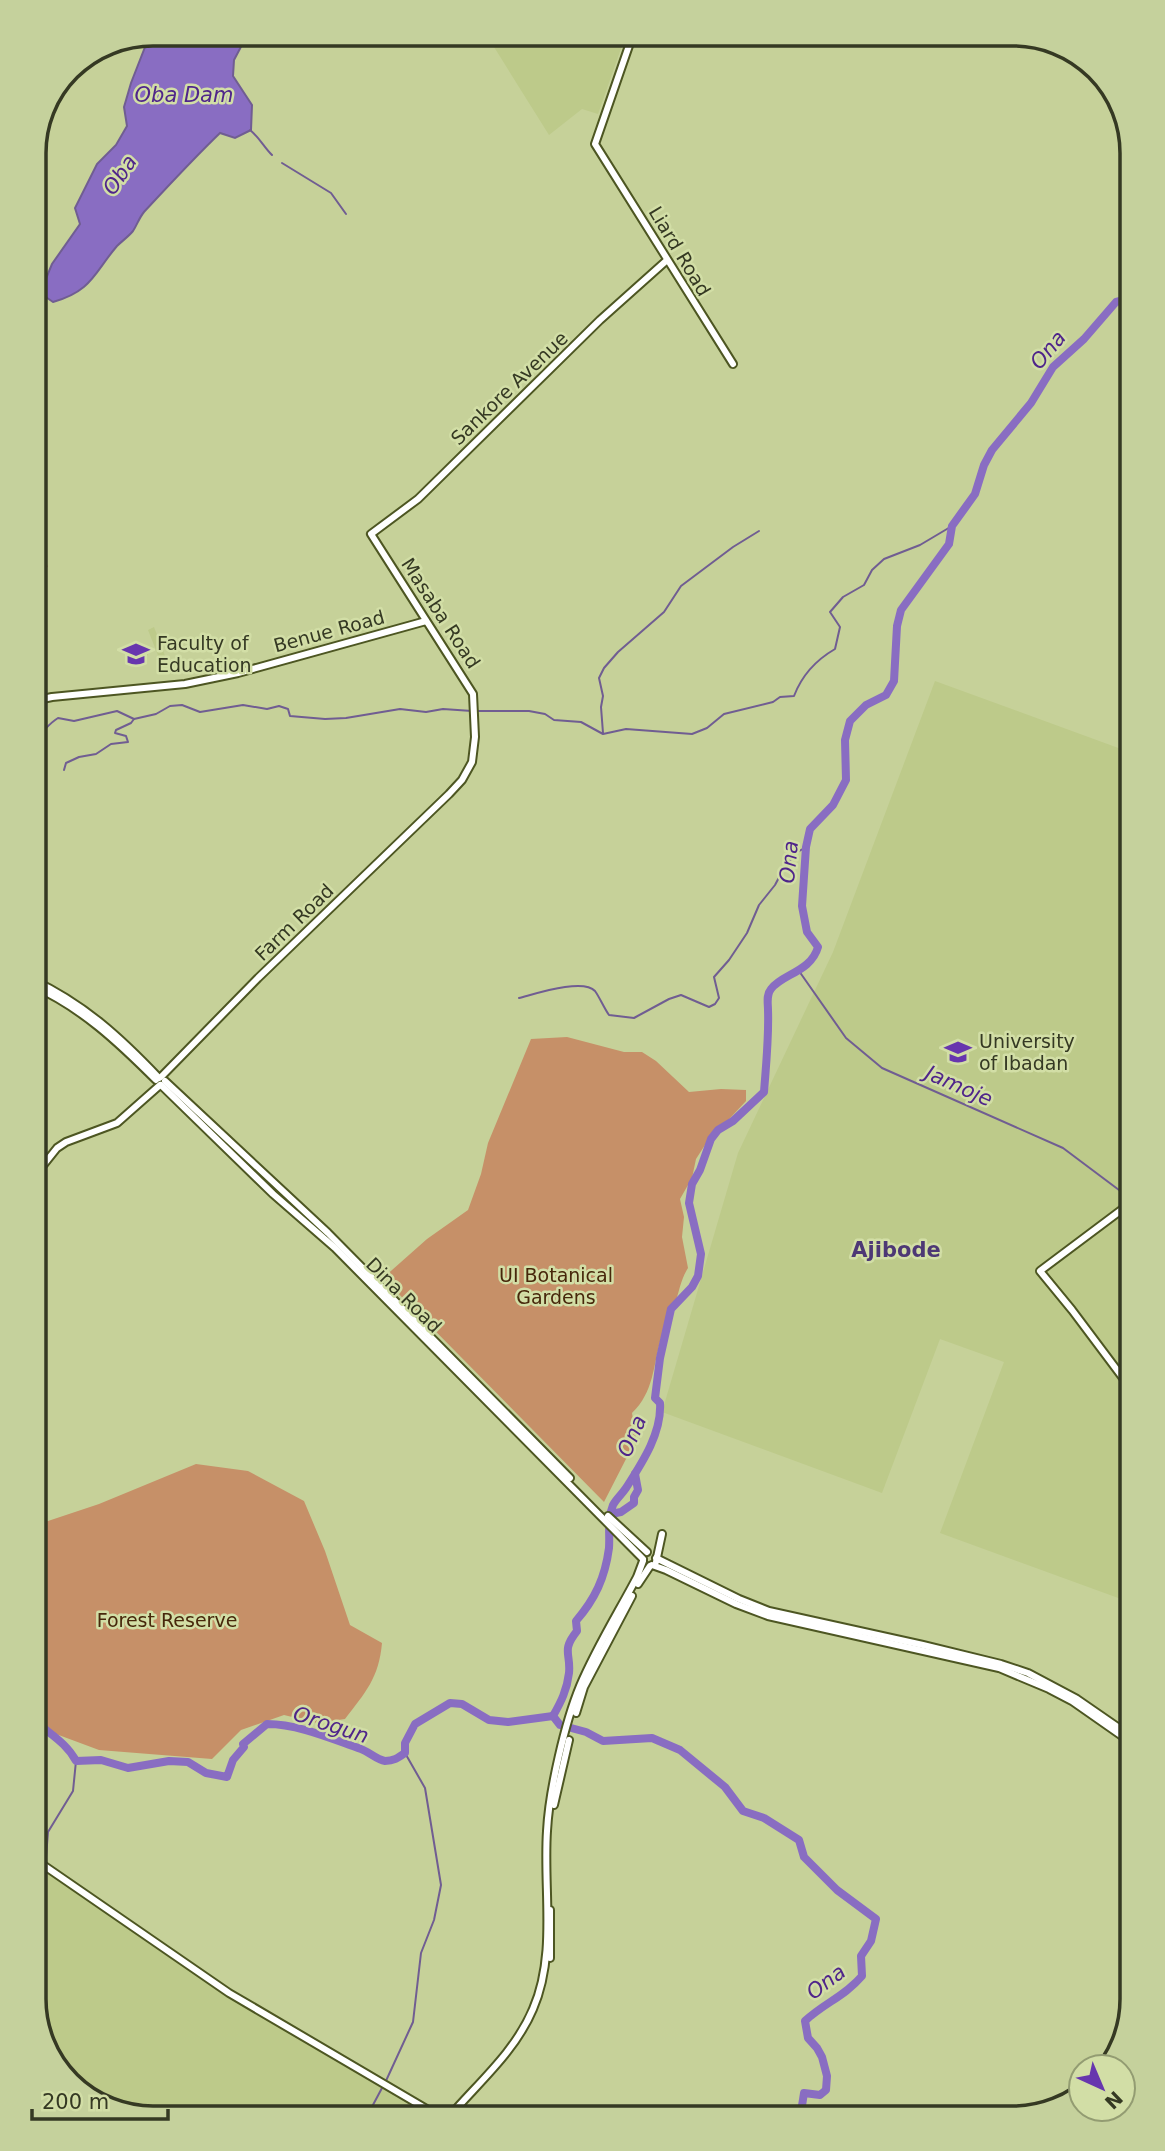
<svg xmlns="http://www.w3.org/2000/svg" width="1165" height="2151" viewBox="0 0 1165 2151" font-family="'DejaVu Sans',sans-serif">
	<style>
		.built { fill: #bdca8a }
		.green { fill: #c69068 }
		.water { fill: #896dc2; stroke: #705d92; stroke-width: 2 }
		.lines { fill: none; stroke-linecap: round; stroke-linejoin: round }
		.stream { stroke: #705d92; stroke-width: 2 }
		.river { stroke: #896dc2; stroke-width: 8 }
		.minor-casing { stroke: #4d5622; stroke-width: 10 }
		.minor { stroke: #fff; stroke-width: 6 }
		.labels { text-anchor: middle; stroke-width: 5; stroke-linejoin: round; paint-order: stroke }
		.street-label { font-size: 19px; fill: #353923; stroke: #d2dea6 }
		.poi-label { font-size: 19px; fill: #353923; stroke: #d2dea6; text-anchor: start }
		.park-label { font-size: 19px; fill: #47270b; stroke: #d2dea6 }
		.water-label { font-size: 21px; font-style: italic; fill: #4f258a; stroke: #d2dea6 }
		.neighbourhood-label { font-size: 21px; font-weight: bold; fill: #4d3875; stroke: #d2dea6 }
		.rim { fill: none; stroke: #353923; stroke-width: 3.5 }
	</style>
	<rect width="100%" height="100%" fill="#c6d199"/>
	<g class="built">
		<polygon points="625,37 598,114 582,109 549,135 489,39"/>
		<polygon points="154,627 167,661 161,663 148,630"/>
		<polygon points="134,645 144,645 148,655 140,661 128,663 124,652"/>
		<polygon points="935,681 1132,753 1132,1603 940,1533 1004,1362 940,1339 882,1493 662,1412 738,1153 833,952"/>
		<polygon points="33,1863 431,2118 145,2118 86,2097 43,2044 33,1998"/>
	</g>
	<g class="green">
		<polygon points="33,525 48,567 33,572"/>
		<path d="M567 1037 624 1052H642L656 1061 689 1092 721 1089 746 1090V1101L705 1145 696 1159 692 1178 680 1199 684 1217 682 1237 688 1268C680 1281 680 1290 675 1303 671 1315 664 1326 661 1338 653 1366 654 1392 632 1413L637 1443 626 1459 604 1502 383 1278 427 1239 468 1210 481 1174 488 1143 531 1039Z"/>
		<path d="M196 1464 248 1471 304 1501 325 1551 350 1625 382 1643C379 1678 365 1693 345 1719L317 1723 284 1715 241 1730 212 1759 99 1750 56 1734 33 1716V1526L99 1504Z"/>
	</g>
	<path class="water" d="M244 41 234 60 233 76 252 105 251 130 235 138 220 133C193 159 169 185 144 212 139 218 137 225 133 231 128 237 122 241 117 246 94 273 92 291 53 302L40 293 52 264 80 224 75 208 97 164 116 145 127 126 124 107 131 83 147 42Z"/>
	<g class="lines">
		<g class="stream">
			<path d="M250 130C259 137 264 147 272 155"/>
			<polyline points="282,163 331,193 346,214"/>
			<polyline points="33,298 42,293"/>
			<polyline points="33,316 43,309 40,296"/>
			<path d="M478 711H529L545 714 554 720 581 722 603 734 626 729 692 734 707 728 724 714 773 702 780 697 794 696C802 675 816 660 835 649L840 627 830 612 843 597 864 585 872 570 884 559 920 545 952 526"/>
			<polyline points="603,733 601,707 603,696 599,678 604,668 618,652 664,612 681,586 733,547 759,531"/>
			<path d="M33 740C42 734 48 724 58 718L74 721 117 711 134 719 156 714 170 706 182 705 200 712 243 705 267 709 279 706 288 709 290 716 325 719 346 718 400 709 426 712 443 709 472 711"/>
			<polyline points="64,770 66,763 79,757 96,754 111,744 128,742 126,736 115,733 116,730 131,723 134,719"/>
			<polyline points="799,971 846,1038 882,1068 1063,1148 1131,1199"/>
			<path d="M519 998C535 994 583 978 595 991 600 998 604 1008 609 1015L634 1018 669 999 681 995 709 1007 715 1004 719 998 714 977 729 960 747 933 759 905 775 885 784 868 796 853 806 847"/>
			<polyline points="43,1862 46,1857 48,1832 73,1791 76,1761"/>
			<polyline points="33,1872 40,1866"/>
			<polyline points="385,2083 413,2022 421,1953 434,1920 441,1885 425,1788 405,1753"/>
			<polyline points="366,2118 382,2088"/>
		</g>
		<g class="river">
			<polyline points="611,1514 621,1512 634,1503 634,1497 638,1490 635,1474"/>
			<path d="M553 1716C561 1702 567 1690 569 1673 571 1653 561 1651 577 1631L576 1621C595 1599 605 1578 609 1548 610 1533 607 1520 613 1505 616 1499 622 1494 626 1488 642 1463 662 1433 660 1403L655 1398 660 1358 671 1309 692 1287 698 1276 701 1254 689 1203 692 1184 700 1170 711 1139 718 1130 733 1121 764 1092C766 1065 769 1038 768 1010 768 1003 766 995 771 989 782 974 811 972 818 947L807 932 802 906 806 847 810 829 833 805 846 780 845 740 850 721 866 705 886 695 894 681 897 626 901 610 949 544 952 526 975 494 984 465 992 450 1031 403 1053 367 1084 339 1116 302 1132 298"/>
			<path d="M553 1716 560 1725 586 1732 603 1741 652 1738 680 1750 725 1787 743 1811 764 1818 799 1840 804 1857 837 1890 876 1919 871 1941 861 1956 862 1976C844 1997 824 2003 805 2021L808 2038 817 2048 822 2057 827 2076 826 2090 820 2095 804 2093 801 2112 806 2118"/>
			<path d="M33 1719C49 1734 66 1742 76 1761L101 1760 128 1768 169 1761 188 1762 206 1773 227 1777 233 1760 244 1747 243 1744 267 1724C298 1724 332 1739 361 1749 369 1752 377 1760 385 1761 394 1761 398 1758 405 1753V1743L415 1724 450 1703 462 1704 489 1720 508 1722 553 1716"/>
		</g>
		<defs>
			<g id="minor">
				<polyline points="632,37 595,144 733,364"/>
				<polyline points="33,701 52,697 185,684 238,673 426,621"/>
				<path d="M33 980C84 1004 120 1037 159 1078"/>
				<path d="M33 986C81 1007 119 1043 156 1080"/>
				<polyline points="161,1077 258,978 449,794 462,780 472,762 475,737 473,694 371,534 418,499 600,320 666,261"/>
				<polyline points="165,1081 328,1233 570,1478"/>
				<polyline points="161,1085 273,1194 335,1248 643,1559"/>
				<polyline points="33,1178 57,1148 66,1142 117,1123 160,1085"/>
				<polyline points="1132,1390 1072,1310 1040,1271 1132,1202"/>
				<polyline points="608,1516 647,1552"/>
				<polyline points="656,1558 739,1599 769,1611 923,1645 1001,1664 1028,1673 1077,1699 1132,1737"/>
				<polyline points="656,1562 662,1534"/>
				<polyline points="652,1565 666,1570 736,1604 768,1616 999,1668 1049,1689 1072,1701 1132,1743"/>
				<polyline points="638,1584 650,1566"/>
				<polyline points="576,1713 584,1687 632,1596"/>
				<polyline points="554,1805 569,1740"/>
				<polyline points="33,1858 229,1993 442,2118"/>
				<polyline points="550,1958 550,1910"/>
				<path d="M448 2118C478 2083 515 2052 533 2009 557 1954 543 1889 547 1831 549 1791 565 1722 580 1686 596 1648 618 1613 637 1577L643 1561"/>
			</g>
		</defs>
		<use href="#minor" class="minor-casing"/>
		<use href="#minor" class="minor"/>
	</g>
	<defs>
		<symbol id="university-bare" viewBox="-9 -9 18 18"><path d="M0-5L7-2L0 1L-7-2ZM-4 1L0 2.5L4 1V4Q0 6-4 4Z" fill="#6736ae" stroke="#d2dea6" stroke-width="2.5" paint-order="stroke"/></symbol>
	</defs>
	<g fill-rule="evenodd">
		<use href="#university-bare" x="117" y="635" width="38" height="38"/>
		<use href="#university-bare" x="939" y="1033" width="38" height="38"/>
	</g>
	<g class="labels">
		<g class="street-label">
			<text transform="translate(680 251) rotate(59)" y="7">Liard Road</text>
			<text transform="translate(509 388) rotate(-44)" y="7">Sankore Avenue</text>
			<text transform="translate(441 613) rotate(57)" y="7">Masaba Road</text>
			<text transform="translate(329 631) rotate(-15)" y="7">Benue Road</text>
			<text transform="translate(294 922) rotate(-44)" y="7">Farm Road</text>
			<text transform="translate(404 1295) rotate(45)" y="7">Dina Road</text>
		</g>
		<g class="poi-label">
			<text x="157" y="650">Faculty of<tspan x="157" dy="22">Education</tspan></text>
			<text x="979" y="1048">University<tspan x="979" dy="22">of Ibadan</tspan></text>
		</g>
		<g class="park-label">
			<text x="556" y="1282">UI Botanical<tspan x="556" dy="22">Gardens</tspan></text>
			<text x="167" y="1627">Forest Reserve</text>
		</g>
		<g class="water-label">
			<text x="184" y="102">Oba Dam</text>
			<text transform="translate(120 175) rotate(-56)" y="7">Oba</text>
			<text transform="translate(1048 350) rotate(-50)" y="7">Ona</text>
			<text transform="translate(789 862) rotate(-84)" y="7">Ona</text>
			<text transform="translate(959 1086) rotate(24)" y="7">Jamoje</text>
			<text transform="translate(632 1436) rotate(-67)" y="7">Ona</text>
			<text transform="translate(331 1725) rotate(18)" y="7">Orogun</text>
			<text transform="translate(826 1982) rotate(-37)" y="7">Ona</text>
		</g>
		<g class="neighbourhood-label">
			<text x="896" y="1257">Ajibode</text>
		</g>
	</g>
	<path d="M0 0H1165V2151H0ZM153 46H1013A107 107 0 0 1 1120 153V1999A107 107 0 0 1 1013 2106H153A107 107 0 0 1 46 1999V153A107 107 0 0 1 153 46Z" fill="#c5d19c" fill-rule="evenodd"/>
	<path class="rim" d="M153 46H1013A107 107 0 0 1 1120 153V1999A107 107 0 0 1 1013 2106H153A107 107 0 0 1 46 1999V153A107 107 0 0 1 153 46Z"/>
	<g transform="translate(1102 2088) rotate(136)"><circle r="33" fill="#d2dea6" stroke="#939c72" stroke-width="2"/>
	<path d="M0-5L12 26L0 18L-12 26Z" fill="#6736ae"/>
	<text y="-10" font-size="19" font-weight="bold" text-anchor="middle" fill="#353923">N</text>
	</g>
	<path d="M32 2109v10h136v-10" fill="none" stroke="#353923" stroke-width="3.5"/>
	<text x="42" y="2109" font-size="21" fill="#353923" stroke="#d2dea6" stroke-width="5" paint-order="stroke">200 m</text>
</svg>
